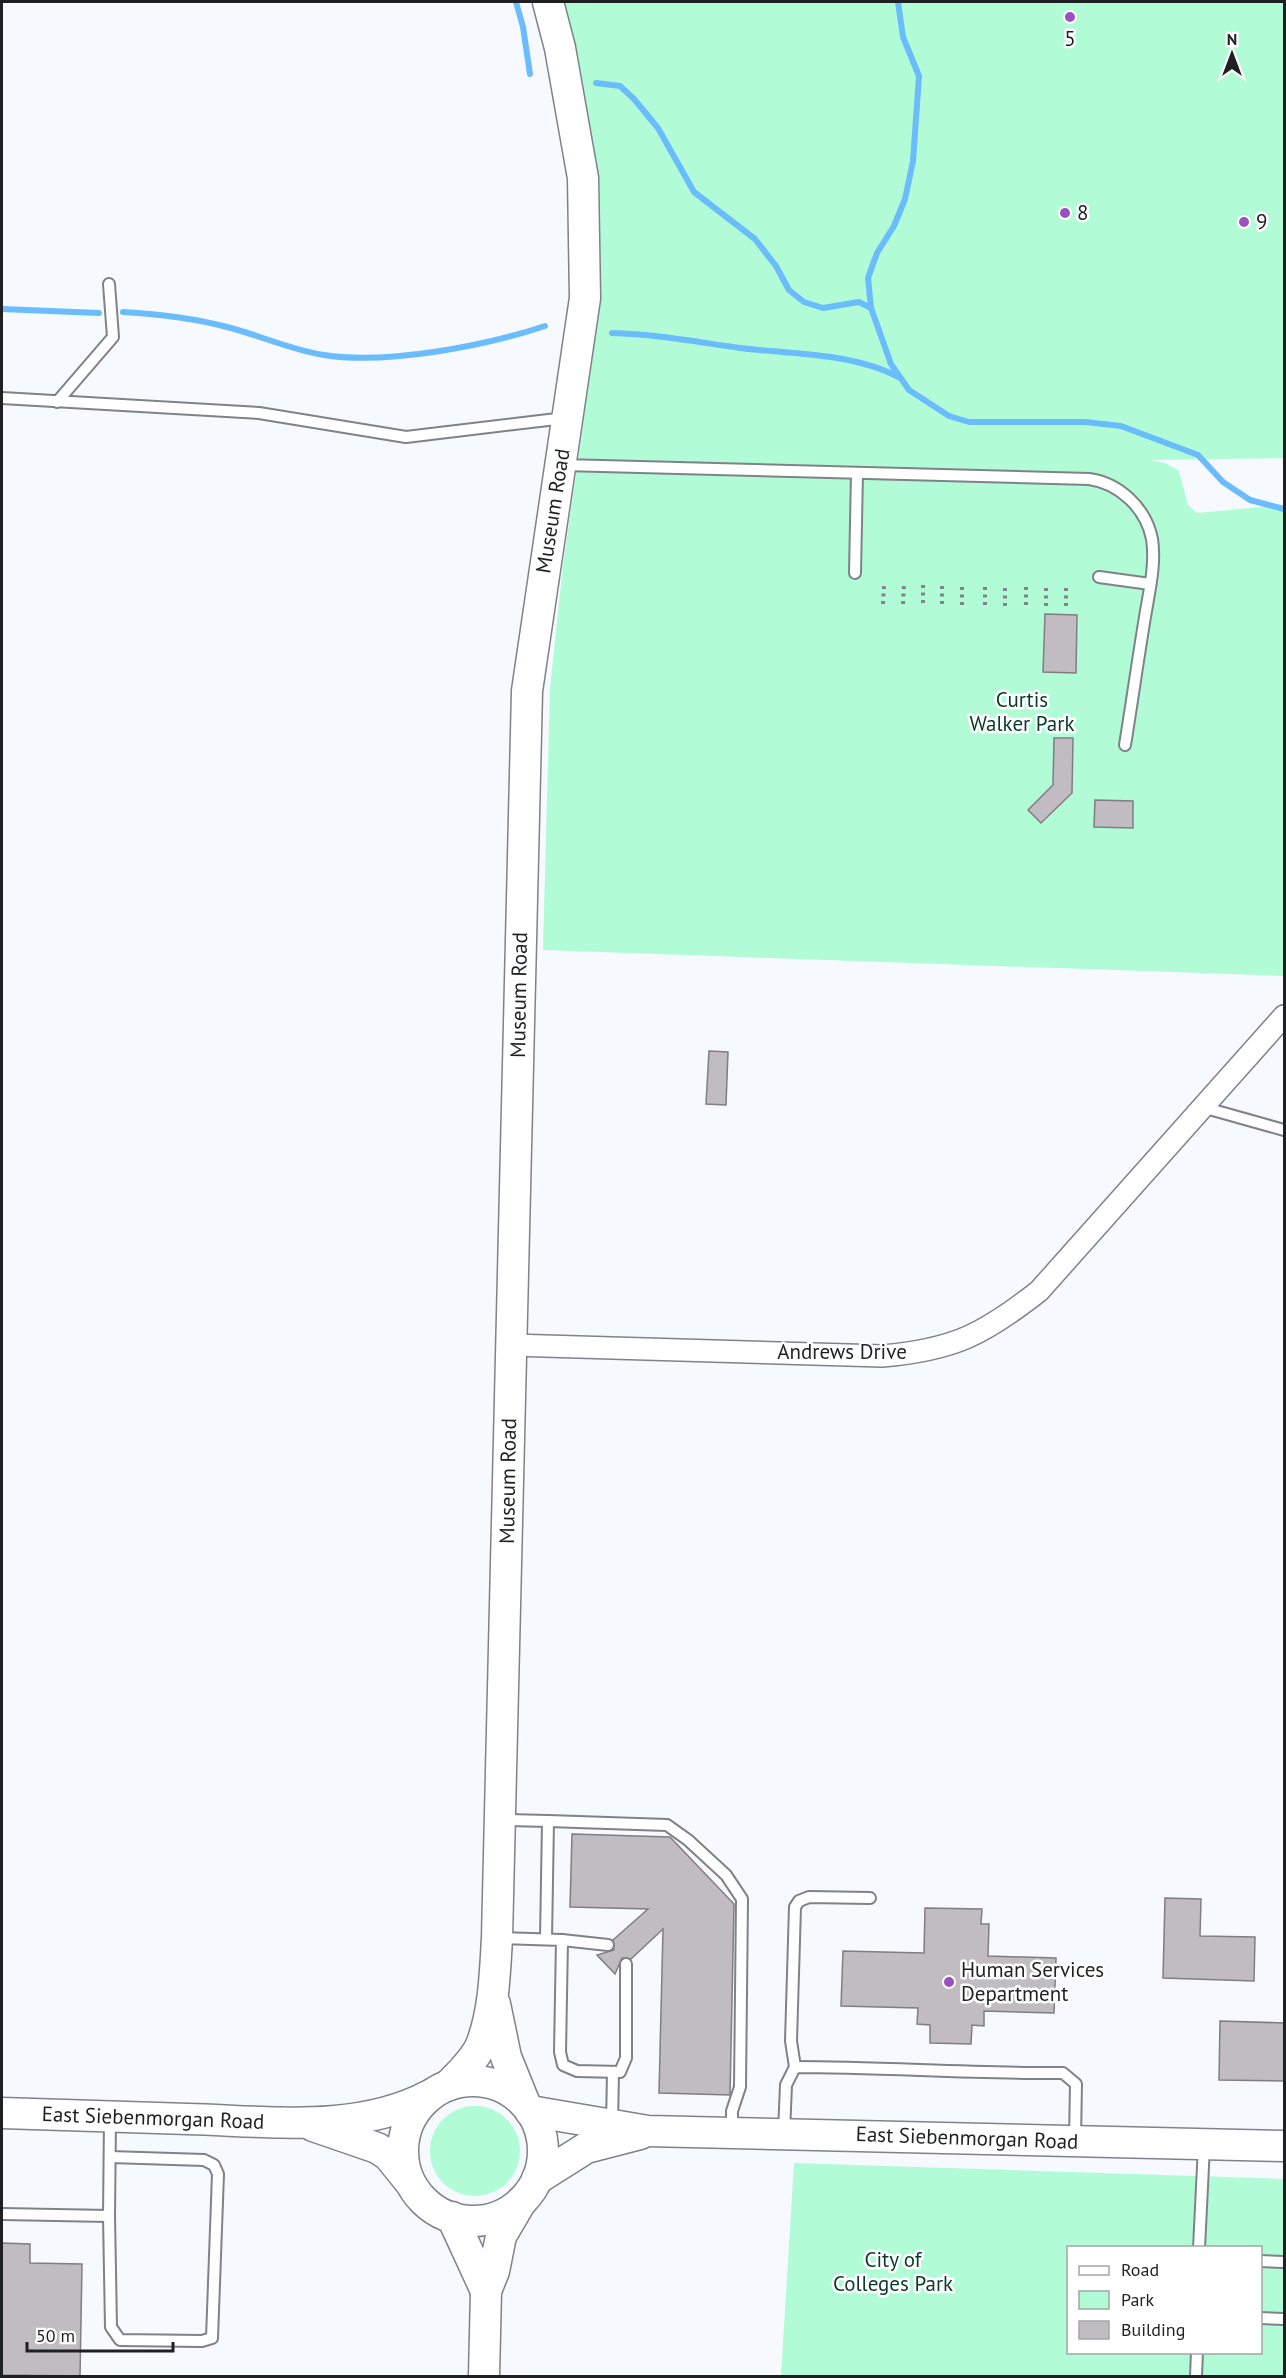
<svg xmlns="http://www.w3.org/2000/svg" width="1286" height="2378" viewBox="0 0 1286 2378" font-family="'PT Sans',sans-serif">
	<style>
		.green { fill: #b1fbd7; fill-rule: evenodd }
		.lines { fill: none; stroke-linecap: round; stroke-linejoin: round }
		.stream { stroke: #6bbcfc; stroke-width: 6 }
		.building { fill: #c1bcc2; stroke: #817d82; stroke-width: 1.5 }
		.lane-casing { stroke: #7f8288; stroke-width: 14 }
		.street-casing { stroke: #7f8288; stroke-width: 24 }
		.secondary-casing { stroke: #7f8288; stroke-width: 33 }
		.path { stroke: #828487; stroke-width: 4; stroke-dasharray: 3 4.5; stroke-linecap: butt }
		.lane { stroke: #fff; stroke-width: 10 }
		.street { stroke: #fff; stroke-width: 21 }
		.secondary { stroke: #fff; stroke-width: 30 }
		.poi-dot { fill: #9b50c2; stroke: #fff; stroke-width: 2 }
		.labels { text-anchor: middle; stroke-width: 5; stroke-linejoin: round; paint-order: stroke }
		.poi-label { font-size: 21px; fill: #1f2022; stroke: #fff; text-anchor: start }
		.street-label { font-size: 21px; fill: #1f2022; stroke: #fff }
		.park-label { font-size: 21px; fill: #083a27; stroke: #fff }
	</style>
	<rect width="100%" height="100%" fill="#f6f9fe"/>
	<g class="green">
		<polygon points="563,2 1284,2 1284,458 1150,460 1165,463 1179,471 1188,505 1197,513 1284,505 1284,976 543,950 550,688 563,565 597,326 599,242 592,142 584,91"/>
		<circle cx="475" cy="2151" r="45"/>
		<path d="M794 2163 1284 2179V2376H781ZM1068 2248H1260V2352H1068Z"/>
	</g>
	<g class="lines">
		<g class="stream">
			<polyline points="516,2 523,27 530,74"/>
			<polyline points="898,2 903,37 919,76 913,161 905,199 894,226 877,253 868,278 871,308 891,364 909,390 949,416 969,422 1085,422 1121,426 1198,455 1223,482 1250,500 1284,509"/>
			<polyline points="596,83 620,86 634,99 658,128 694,192 755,239 776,266 789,290 804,302 823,308 859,302 871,308"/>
			<polyline points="2,309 99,313"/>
			<path d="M123 312C158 314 193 318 227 327 259 335 291 350 324 355 386 365 485 346 545 326"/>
			<path d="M612 333C655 334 697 342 740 348 789 354 855 353 898 377"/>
		</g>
	</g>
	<g class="building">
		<polygon points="1045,614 1077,615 1076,673 1043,672"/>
		<polygon points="1054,738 1073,738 1072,793 1041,823 1028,810 1053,785"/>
		<polygon points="1095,800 1133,801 1133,828 1094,827"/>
		<polygon points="709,1051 728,1052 726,1105 706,1104"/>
		<polygon points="572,1834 670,1837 734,1904 730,2095 659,2093 663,1929 631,1959 622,1958 615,1974 597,1955 614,1950 613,1940 648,1909 570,1907"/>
		<polygon points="1165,1898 1201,1899 1200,1936 1255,1937 1254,1981 1163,1978"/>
		<polygon points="925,1908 982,1909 981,1924 989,1924 988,1956 1056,1958 1054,2013 984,2011 984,2026 972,2025 971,2044 930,2043 930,2025 917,2024 918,2008 841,2006 843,1951 924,1953"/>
		<polygon points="1220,2021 1284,2023 1284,2081 1219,2080"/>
		<polygon points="2,2243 30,2244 30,2263 82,2264 80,2376 2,2375"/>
	</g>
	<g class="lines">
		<defs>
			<g id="lane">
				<polyline points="2,398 259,413 406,437 565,418"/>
				<polyline points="57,402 113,337 109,284"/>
				<path d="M563 465 1089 479C1119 483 1146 508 1152 539 1156 564 1149 592 1145 617 1138 659 1132 702 1125 745"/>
				<polyline points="855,573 857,473"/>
				<polyline points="1099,577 1150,584"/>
				<polyline points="1202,1107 1284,1130"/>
				<polyline points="503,1820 548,1821 546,1939"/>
				<polyline points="548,1821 667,1825 688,1840 726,1875 742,1899 740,2087 732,2111 732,2131"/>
				<polyline points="497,1938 562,1940 560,2052 563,2065 577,2071 620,2072 626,2058 626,1964"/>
				<polyline points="562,1940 608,1945"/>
				<polyline points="795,2067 791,2041 795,1907 799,1901 809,1897 870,1898"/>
				<polyline points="612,2124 613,2072"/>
				<path d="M784 2132 786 2085 795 2067C884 2067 974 2074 1063 2073L1076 2084 1075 2139"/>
				<polyline points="2,2214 109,2216 110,2117"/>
				<polyline points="109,2216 111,2327 120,2340 202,2341 212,2338 218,2174 214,2165 204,2160 110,2157"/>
				<polyline points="1199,2248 1204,2146"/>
				<polyline points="1260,2261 1284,2262"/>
				<polyline points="1260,2318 1284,2319"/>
				<polyline points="1196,2376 1197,2352"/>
			</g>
			<path id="street" d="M511 1345 882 1356C953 1350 983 1335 1039 1291L1284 1016"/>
			<g id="secondary">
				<polyline points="495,2004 506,2057 525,2104"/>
				<circle cx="473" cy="2151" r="70"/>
				<path d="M449 2085C460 2073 474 2061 481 2045 494 2012 495 1972 497 1938L527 691 585 298 583 178 560 48 548 2"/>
				<polyline points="530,2111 648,2131 1284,2146"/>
				<path d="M2 2113C64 2115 126 2117 188 2119 267 2121 357 2134 430 2095"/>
				<polyline points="313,2126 377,2148 388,2155 409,2181"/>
				<polyline points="537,2179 586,2148 640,2134"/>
				<polyline points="452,2217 486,2291"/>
				<polyline points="484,2376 486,2291 494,2271 501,2236 521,2202"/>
			</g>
		</defs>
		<use href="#lane" class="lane-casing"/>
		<use href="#street" class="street-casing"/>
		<use href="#secondary" class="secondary-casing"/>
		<g class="path">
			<polyline points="923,585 923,605"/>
			<polyline points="942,586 942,605"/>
			<polyline points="1026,587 1026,606"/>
			<polyline points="1046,588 1046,607"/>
			<polyline points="1066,588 1066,607"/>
			<polyline points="883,604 884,585"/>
			<polyline points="903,604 904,585"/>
			<polyline points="962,605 962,586"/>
			<polyline points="985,605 985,587"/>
			<polyline points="1005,606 1005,587"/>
		</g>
		<use href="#lane" class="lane"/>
		<use href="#street" class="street"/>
		<use href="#secondary" class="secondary"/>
	</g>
	<g class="poi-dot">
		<circle cx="1070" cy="17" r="6"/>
		<circle cx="1065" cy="213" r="6"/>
		<circle cx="1244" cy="222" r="6"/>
		<circle cx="949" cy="1982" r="6"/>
	</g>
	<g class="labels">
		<g class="poi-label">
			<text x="1070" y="46" text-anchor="middle">5</text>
			<text x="1077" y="220">8</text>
			<text x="1256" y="229">9</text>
			<text x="961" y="1977">Human Services<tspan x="961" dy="24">Department</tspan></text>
		</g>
		<g class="street-label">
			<text transform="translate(553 511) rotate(-81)" y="7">Museum Road</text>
			<text transform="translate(519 995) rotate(-89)" y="7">Museum Road</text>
			<text x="842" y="1359">Andrews Drive</text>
			<text transform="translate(508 1481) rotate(-89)" y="7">Museum Road</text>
			<text transform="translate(153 2118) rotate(2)" y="7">East Siebenmorgan Road</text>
			<text transform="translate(967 2138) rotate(2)" y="7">East Siebenmorgan Road</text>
		</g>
		<g class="park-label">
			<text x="1022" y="707">Curtis<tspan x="1022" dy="24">Walker Park</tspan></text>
			<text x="893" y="2267">City of<tspan x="893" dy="24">Colleges Park</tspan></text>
		</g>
	</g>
	<rect width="1286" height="2378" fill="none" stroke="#1f2022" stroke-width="6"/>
	<rect x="1067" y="2246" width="195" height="108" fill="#ffffff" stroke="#a5a6a7" stroke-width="1.5"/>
	<rect x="1079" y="2266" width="30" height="9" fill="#ffffff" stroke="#a5a6a7" stroke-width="1.5"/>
	<text x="1121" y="2276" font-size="18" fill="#1f2022">Road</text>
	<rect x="1079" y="2291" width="30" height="18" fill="#b1fbd7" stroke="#a5a6a7" stroke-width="1.5"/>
	<text x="1121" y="2306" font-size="18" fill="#1f2022">Park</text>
	<rect x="1079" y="2321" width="30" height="18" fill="#c1bcc2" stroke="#a5a6a7" stroke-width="1.5"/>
	<text x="1121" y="2336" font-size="18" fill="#1f2022">Building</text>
	<g transform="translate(1232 54)" stroke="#ffffff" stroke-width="4.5" paint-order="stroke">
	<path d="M0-4.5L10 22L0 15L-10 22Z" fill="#1f2022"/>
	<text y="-9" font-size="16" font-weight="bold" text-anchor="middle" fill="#1f2022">N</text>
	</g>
	<path d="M27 2342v9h146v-9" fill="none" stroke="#1f2022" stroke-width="3"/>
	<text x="36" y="2342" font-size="18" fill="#1f2022" stroke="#ffffff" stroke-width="4.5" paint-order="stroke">50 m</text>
</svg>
